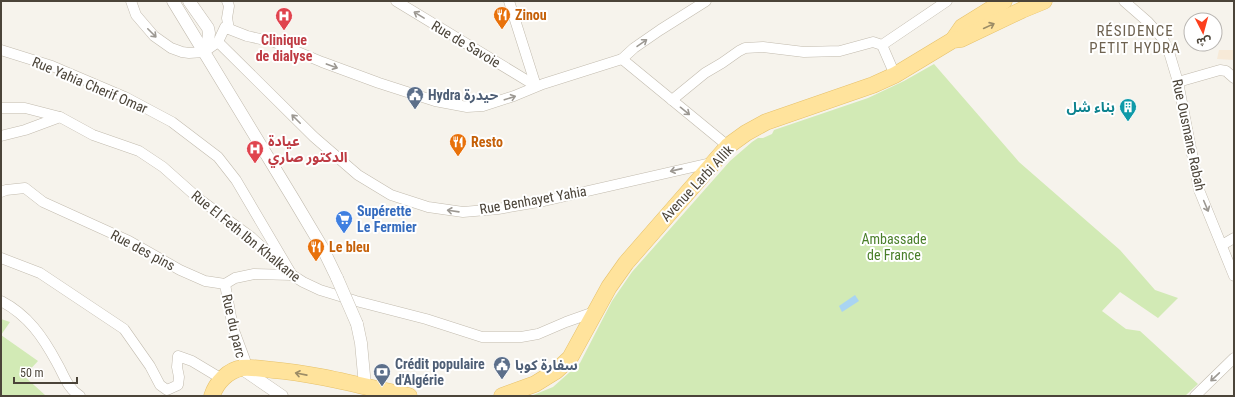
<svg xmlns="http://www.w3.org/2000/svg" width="1235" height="397" viewBox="0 0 1235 397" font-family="'Roboto Condensed','Noto Sans Arabic',sans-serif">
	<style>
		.commercial { fill: #f7ead8 }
		.green { fill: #d2eab5 }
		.water { fill: #a9d4f2 }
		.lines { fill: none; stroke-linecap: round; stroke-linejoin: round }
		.minor-casing { stroke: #c2bbae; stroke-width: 11 }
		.tertiary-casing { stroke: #c2bbae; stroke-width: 13 }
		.primary-casing { stroke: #e6c16a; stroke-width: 17 }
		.minor { stroke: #fff; stroke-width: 10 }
		.tertiary { stroke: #fff; stroke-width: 12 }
		.primary { stroke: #ffe39c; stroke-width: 16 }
		.tertiary-bridge-casing { stroke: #c2bbae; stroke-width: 13; stroke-linecap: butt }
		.tertiary-bridge { stroke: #fff; stroke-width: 12 }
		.oneway { stroke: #9c9892 }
		.oneway2 { stroke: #9c8c66 }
		.labels { text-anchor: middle; stroke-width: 4; stroke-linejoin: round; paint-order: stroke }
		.food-label { font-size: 14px; font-weight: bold; fill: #c56008; stroke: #fff; text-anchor: start }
		.health-label { font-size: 14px; font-weight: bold; fill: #be3a42; stroke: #fff }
		.street-label { font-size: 14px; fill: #4b4439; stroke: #fff }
		.service-label { font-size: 14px; font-weight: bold; fill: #4e5e75; stroke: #fff; text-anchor: start }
		.culture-label { font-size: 14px; font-weight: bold; fill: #0d838f; stroke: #fff; text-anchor: end }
		.shop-label { font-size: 14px; font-weight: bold; fill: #366cbe; stroke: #fff; text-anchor: start }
		.park-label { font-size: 14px; fill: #4a7f2a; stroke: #fff }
		.neighbourhood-label { font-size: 15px; letter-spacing: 1px; fill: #6e6250; stroke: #fff }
	</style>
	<rect width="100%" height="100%" fill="#f6f3ec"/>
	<polygon class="commercial" points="1219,50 1234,50 1234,60 1217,59"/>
	<g class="green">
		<polygon points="934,64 1019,162 1120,250 1155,290 1178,298 1158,318 1120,292 1102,311 1126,329 1140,331 1198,384 1185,396 531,396 553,387 580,363 612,301 632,272 730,161 752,142 758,138 763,138 772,134 774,130 868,98 904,81"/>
		<polygon points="1,319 10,322 1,335 38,361 24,376 45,395 44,396 1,396"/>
	</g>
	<polygon class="water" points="855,295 859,301 842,312 839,306"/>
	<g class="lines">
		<defs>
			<g id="minor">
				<polyline points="131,1 136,15 154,36 171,48 182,52 189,53 204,52 218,42 225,27 229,29 227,18 229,6 227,1"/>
				<polyline points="396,1 536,86"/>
				<polyline points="509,1 536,86"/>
				<polyline points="1124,1 1148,22 1163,39 1169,52 1178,82 1199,190 1234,276"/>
				<polyline points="229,29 247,36 274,42 322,62 379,83 435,101 467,107 483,106 514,96 543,84 622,59 634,48 660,30 706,1"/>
				<polyline points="218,42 314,137 358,175 391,195 428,207 463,212 498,209 544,201 715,162"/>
				<polyline points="882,45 895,75"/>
				<polyline points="1,50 52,66 125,97 172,122 218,157 236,180 292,275 254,274 235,278 225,284 205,281 180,270 129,241 43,202 25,188 6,190 1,192"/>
				<polyline points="622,59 728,146"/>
				<polyline points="1178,82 1220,70 1226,71 1234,78"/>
				<polyline points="672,100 705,73 722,63 739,51 745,48 763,47 804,52 840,51 873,42 882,45 947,1"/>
				<polyline points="1,108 25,108 60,117 93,135 139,151 163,167 199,199 251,237 292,275 303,282 320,290 356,301 426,319 482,337 521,337 538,334 566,322 597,311"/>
				<polyline points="1,136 25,130 60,117"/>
				<polyline points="1222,245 1234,238"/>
				<polyline points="1,258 40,273 124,329 150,366 160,385 167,390 178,385 179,377 177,367 178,356 192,361 222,379"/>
				<polyline points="225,284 233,328 245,360 241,368"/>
				<path d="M1 301C28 315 43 337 57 363 64 375 67 388 80 396"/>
				<polyline points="1195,396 1234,358"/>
			</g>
			<g id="tertiary">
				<polyline points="173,1 294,200 322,247 337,278"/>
				<polyline points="189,1 208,28 209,33 208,42 201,49"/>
				<polyline points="357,324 361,343 365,386"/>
				<polyline points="241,368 282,396"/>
			</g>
			<g id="primary">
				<polyline points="953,40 962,27 1004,1"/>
				<path d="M212 396C216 383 228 370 242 368 252 367 263 369 273 370 319 374 364 387 409 396"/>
				<polyline points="502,396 535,384 556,371 570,358 609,287 626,263 728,146 746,133 766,122 873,85 895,75 953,40 961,39 1022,10 1044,1"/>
			</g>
		</defs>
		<use href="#minor" class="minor-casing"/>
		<use href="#tertiary" class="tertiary-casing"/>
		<use href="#primary" class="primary-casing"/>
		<use href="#minor" class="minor"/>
		<use href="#tertiary" class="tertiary"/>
		<use href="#primary" class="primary"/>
		<defs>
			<polyline id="tertiary-bridge" points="337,278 357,324"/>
		</defs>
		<use href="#tertiary-bridge" class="tertiary-bridge-casing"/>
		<use href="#tertiary-bridge" class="tertiary-bridge"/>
	</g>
	<defs><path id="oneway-shaft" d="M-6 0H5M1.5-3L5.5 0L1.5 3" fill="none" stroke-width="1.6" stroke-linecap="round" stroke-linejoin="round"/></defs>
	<g class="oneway">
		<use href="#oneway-shaft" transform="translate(419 15) rotate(-149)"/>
		<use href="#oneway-shaft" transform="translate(152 33) rotate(45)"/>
		<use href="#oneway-shaft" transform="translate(642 43) rotate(-35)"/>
		<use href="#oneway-shaft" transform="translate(332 66) rotate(20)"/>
		<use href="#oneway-shaft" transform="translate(510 98) rotate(-18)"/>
		<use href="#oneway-shaft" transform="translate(685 111) rotate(39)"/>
		<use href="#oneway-shaft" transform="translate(296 119) rotate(-135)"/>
		<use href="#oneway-shaft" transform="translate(676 170) rotate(167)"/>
		<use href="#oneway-shaft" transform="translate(1206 206) rotate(67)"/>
		<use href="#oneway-shaft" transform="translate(453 211) rotate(-172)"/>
		<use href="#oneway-shaft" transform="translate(1215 377) rotate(137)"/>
	</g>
	<g class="oneway2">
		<use href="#oneway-shaft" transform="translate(989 26) rotate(-25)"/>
		<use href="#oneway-shaft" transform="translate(301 374) rotate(-169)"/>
	</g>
	<defs>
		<symbol id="restaurant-pin" viewBox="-11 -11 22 30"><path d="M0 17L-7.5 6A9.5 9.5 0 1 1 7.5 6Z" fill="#e8710a" stroke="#fff"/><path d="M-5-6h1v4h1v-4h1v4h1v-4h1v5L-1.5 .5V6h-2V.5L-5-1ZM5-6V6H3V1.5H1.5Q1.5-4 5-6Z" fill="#fff"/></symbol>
		<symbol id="hospital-pin" viewBox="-11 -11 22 30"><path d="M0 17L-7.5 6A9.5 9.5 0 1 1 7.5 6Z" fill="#e0444e" stroke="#fff"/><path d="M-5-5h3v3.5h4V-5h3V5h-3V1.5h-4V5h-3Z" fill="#fff"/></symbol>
		<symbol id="civic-pin" viewBox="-11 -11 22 30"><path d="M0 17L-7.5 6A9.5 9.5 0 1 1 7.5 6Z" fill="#5c6f8a" stroke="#fff"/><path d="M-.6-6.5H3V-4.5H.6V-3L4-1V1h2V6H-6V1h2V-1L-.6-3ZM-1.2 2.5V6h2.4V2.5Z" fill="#fff"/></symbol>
		<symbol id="building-pin" viewBox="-11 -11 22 30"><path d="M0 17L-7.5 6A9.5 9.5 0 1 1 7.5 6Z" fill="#0f9aa8" stroke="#fff"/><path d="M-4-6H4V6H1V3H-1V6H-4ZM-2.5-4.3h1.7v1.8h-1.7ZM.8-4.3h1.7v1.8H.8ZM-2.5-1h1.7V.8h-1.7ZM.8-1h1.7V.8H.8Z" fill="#fff"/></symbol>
		<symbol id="supermarket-pin" viewBox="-11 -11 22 30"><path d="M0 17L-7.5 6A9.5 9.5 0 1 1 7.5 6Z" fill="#3f7fe0" stroke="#fff"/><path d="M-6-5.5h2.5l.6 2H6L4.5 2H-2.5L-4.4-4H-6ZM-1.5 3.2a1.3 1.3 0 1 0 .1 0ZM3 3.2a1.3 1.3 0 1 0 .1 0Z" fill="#fff"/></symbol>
		<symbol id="bank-pin" viewBox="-11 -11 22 30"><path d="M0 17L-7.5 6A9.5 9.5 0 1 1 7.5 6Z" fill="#5c6f8a" stroke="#fff"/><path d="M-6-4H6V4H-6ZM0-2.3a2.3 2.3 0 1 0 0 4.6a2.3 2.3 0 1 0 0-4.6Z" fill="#fff"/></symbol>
	</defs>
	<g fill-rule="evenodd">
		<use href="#restaurant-pin" x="492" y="5" width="20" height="27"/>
		<use href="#hospital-pin" x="274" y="6" width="20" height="27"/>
		<use href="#civic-pin" x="405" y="85" width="20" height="27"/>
		<use href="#building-pin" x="1118" y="97" width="20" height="27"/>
		<use href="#restaurant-pin" x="448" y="132" width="20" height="27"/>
		<use href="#hospital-pin" x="245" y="139" width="20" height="27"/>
		<use href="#supermarket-pin" x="334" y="209" width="20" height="27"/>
		<use href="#restaurant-pin" x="306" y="237" width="20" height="27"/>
		<use href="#civic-pin" x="492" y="355" width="20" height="27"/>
		<use href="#bank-pin" x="372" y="362" width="20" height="27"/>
	</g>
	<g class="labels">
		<g class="food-label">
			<text x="515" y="20">Zinou</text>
			<text x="471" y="147">Resto</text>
			<text x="329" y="252">Le bleu</text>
		</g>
		<g class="health-label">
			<text x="284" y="45">Clinique<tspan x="284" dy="16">de dialyse</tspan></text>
			<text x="268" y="146" text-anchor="start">عيادة<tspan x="268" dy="16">الدكتور صاري</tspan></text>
		</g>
		<g class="street-label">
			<text transform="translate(466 44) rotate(31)" y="5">Rue de Savoie</text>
			<text transform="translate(90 85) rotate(23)" y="5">Rue Yahia Cherif Omar</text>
			<text transform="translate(1189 135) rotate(78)" y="5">Rue Ousmane Rabah</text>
			<text transform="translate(697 183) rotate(-47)" y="5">Avenue Larbi Allik</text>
			<text transform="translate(533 200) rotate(-10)" y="5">Rue Benhayet Yahia</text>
			<text transform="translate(246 236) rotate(39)" y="5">Rue El Feth Ibn Khalkane</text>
			<text transform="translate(143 250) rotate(28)" y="5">Rue des pins</text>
			<text transform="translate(234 326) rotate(77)" y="5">Rue du parc</text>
		</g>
		<g class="service-label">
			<text x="428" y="100">Hydra حيدرة</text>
			<text x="395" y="369">Crédit populaire<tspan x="395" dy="16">d'Algérie</tspan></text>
			<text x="515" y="370">سفارة كوبا</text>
		</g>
		<g class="culture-label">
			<text x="1115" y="112">بناء شل</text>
		</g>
		<g class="shop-label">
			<text x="357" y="216">Supérette<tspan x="357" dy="16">Le Fermier</tspan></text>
		</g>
		<g class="park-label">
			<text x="894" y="244">Ambassade<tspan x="894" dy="16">de France</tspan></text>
		</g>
		<g class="neighbourhood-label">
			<text x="1135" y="36">RÉSIDENCE<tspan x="1135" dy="17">PETIT HYDRA</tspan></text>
		</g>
	</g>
	<rect width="1235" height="397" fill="none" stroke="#4b4439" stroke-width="4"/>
	<g transform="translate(1203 32) rotate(174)"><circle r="19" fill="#ffffff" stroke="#b7b4b0"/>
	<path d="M0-3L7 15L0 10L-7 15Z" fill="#fc3f1d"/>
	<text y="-6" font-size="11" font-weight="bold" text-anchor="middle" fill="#4b4439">ش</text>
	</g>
	<path d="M14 377v6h63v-6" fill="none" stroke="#4b4439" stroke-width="2"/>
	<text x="20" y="377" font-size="12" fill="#4b4439" stroke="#ffffff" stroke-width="3" paint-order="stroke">50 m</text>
</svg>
